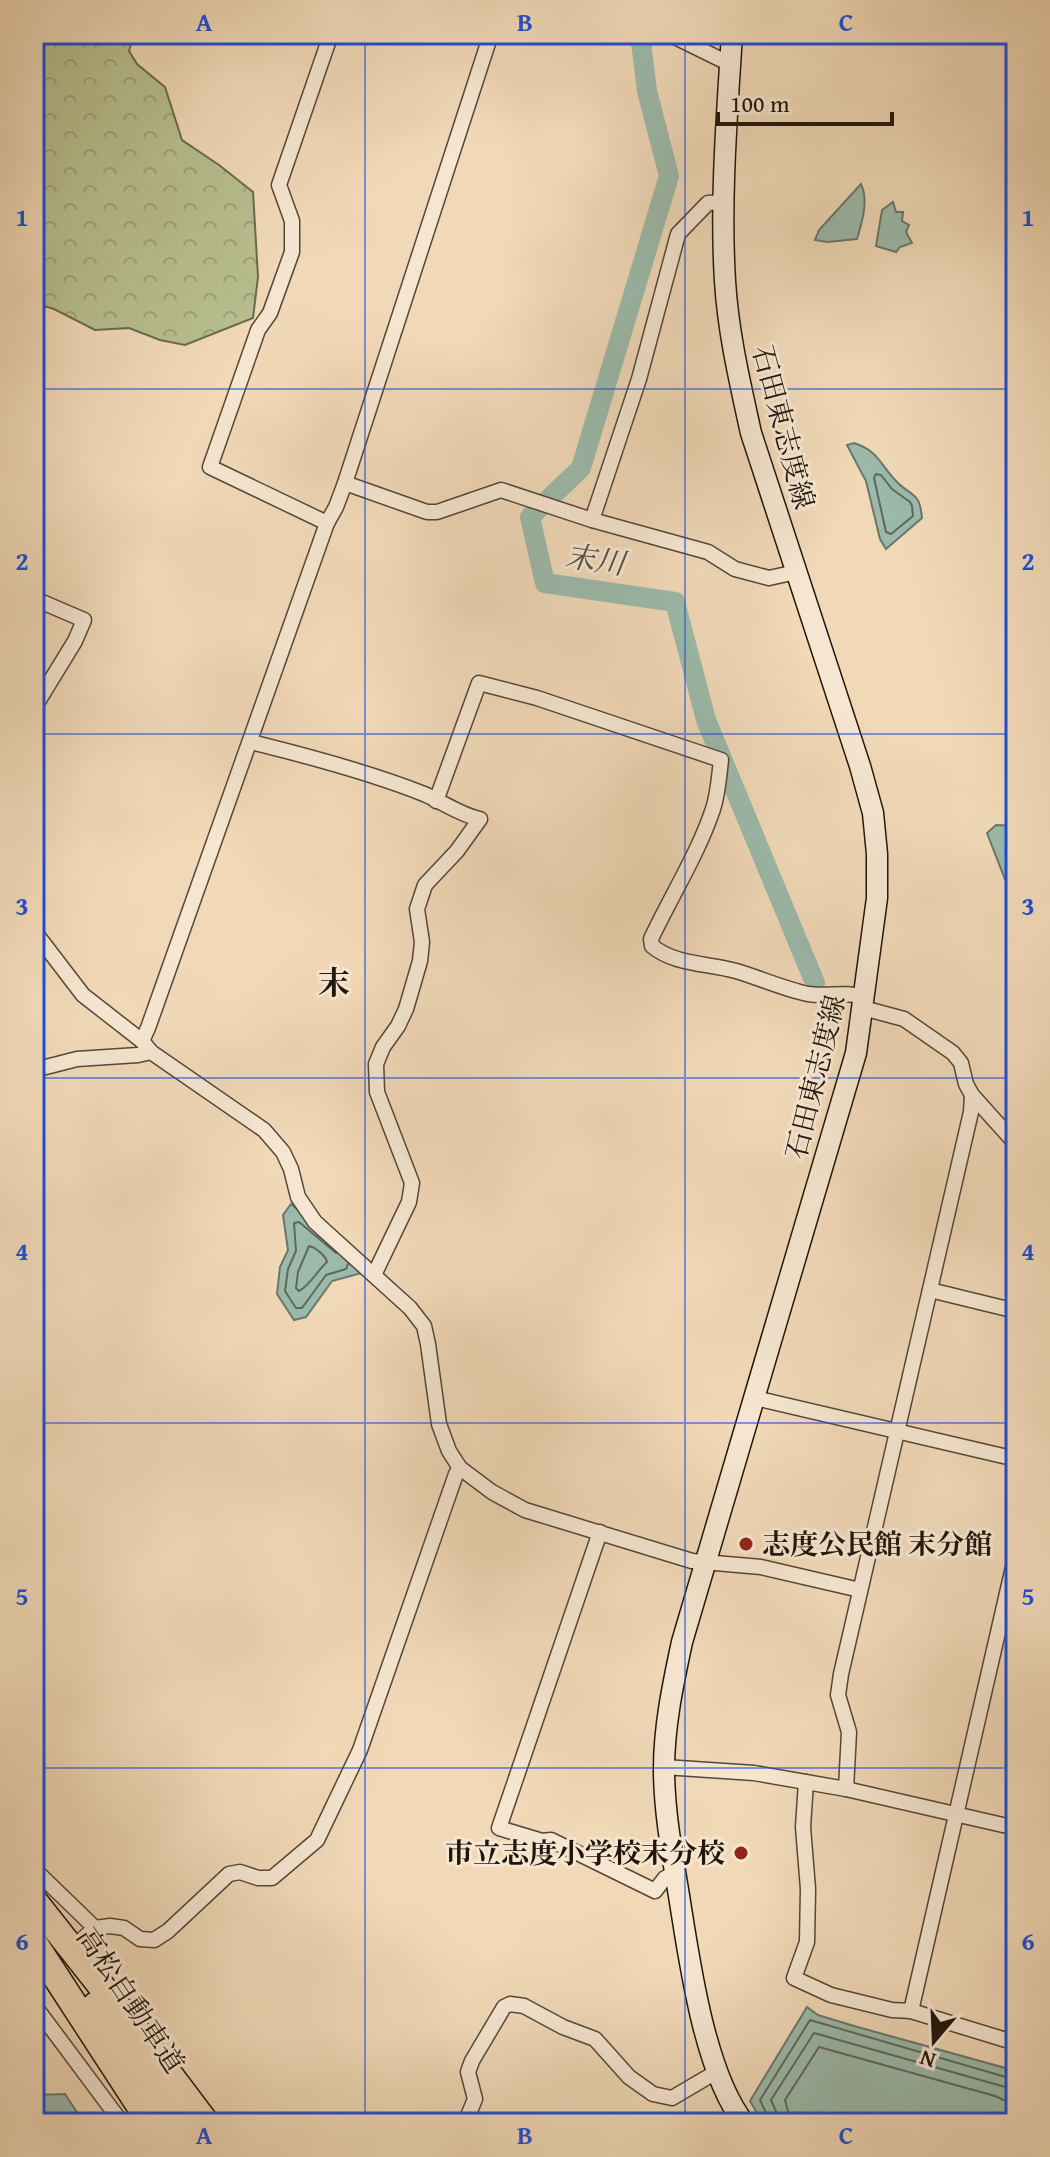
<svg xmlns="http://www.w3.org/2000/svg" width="1050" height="2157" viewBox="0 0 1050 2157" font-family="'Gentium Book Plus','Noto Serif JP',serif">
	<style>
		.forest { fill: url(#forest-crowns); stroke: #6c6a4e; stroke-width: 2 }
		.water { fill: #9bbaab; stroke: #6a786b; stroke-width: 2 }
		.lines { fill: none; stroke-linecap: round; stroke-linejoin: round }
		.shore { stroke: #5e685c; stroke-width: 2 }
		.river { stroke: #9bbaab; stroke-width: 20 }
		.street-casing { stroke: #544737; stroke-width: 17 }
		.secondary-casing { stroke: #20160c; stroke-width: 23 }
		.highway-casing { stroke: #20160c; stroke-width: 29 }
		.street { stroke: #f6e6d1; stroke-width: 14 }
		.secondary { stroke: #f6e6d1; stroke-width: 20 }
		.highway { stroke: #f1d9b8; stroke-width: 26 }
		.grid { fill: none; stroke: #1d4ed8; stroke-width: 2; stroke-opacity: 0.55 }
		.poi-dot { fill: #8f2418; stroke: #f6e6d1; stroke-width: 3 }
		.labels { text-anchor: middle; stroke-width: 6; stroke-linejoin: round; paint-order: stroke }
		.street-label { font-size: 28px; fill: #20160c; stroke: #f6e6d1 }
		.poi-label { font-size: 28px; font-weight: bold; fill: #20160c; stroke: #f6e6d1; text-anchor: start }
		.water-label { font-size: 30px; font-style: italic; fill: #4b4f44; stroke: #f6e6d1 }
		.quarter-label { font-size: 32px; font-weight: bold; fill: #20160c; stroke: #f6e6d1 }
		.neatline { fill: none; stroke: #1d4ed8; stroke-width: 3 }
		.grid-label { font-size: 26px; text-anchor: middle; font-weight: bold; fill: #1d4ed8 }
	</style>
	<defs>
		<pattern id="forest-crowns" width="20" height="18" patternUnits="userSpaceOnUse" patternTransform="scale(2)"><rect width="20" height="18" fill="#b8bf90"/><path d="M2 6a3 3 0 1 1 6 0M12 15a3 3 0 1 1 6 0" fill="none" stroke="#9ea37b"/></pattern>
	</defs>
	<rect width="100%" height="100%" fill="#f1d9b8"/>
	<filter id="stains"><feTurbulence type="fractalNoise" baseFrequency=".0025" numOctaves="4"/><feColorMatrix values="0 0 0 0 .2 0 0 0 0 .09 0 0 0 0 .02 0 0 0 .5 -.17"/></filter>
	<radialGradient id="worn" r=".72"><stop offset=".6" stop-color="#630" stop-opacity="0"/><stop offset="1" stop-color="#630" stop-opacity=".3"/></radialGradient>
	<polygon class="forest" points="34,34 134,34 129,51 137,64 165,87 182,140 219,165 253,192 258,277 253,318 185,345 160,340 129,328 95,330 54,309 34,303"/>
	<g class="water">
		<path d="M861 184C869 200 862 222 857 239L827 242 815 240 819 230Z"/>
		<polygon points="893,202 896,212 903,212 902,221 909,225 906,232 912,243 900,247 896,252 876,246 882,210"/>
		<path d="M854 443C879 451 880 465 897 482 903 489 912 492 917 499 921 504 921 511 922 518L886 549 880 539 866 481 847 445Z"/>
		<polygon points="996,825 1016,826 1016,889 1010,892 987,833"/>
		<polygon points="291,1204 369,1271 332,1281 306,1317 294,1320 277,1294 280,1267 288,1250 283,1215"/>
		<polygon points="807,2007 818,2015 854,2026 1009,2069 1016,2074 1016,2123 763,2123 750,2101"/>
		<polygon points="65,2094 84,2123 34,2123 34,2095"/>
	</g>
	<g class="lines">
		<g class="shore">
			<polygon points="876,474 881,475 892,489 910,502 912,506 913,516 891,534 886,532 874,478"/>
			<path d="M309 1246C315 1247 326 1256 327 1262 318 1270 309 1286 299 1291L296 1288 298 1272Z"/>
			<polyline points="336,1253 299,1222 294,1223 296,1251 288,1269 285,1291 296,1308 302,1308 326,1275 346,1269 348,1264"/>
			<polyline points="769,2123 768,2117 760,2100 810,2020 1016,2080"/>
			<polyline points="779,2123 778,2116 771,2100 814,2033 1016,2090"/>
			<polyline points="791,2123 785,2100 819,2047 995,2096 1006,2101 1016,2102"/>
		</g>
		<polyline class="river" points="640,34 647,91 669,176 581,468 530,517 545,583 675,602 706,720 815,983"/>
		<defs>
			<g id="street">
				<polyline points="669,34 730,64"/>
				<polyline points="345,483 427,512 437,512 501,490 592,520 708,552 735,569 769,578 796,572"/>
				<polyline points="592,520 639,379 678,234 708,203 724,202"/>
				<polyline points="327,523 210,467 258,330 270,313 292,252 292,221 279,185 331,34"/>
				<polyline points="34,708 75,641 84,620 42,602"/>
				<path d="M251 742C308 756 369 772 424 794 443 802 460 815 480 819L457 851 425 885 417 909 422 942 420 961 406 1009 398 1026 383 1047 376 1064 377 1092 412 1183 409 1202 374 1275"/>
				<path d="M436 801 479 683 537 698 721 760C719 777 718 794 713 809 698 854 671 896 651 939L652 946C675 965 708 963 736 971 760 978 784 989 808 994 827 997 845 991 864 997"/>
				<polyline points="34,931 83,995 142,1041 151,1052 264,1130 283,1152 291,1169 298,1197 315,1222 410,1308 424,1326 428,1344 439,1424 449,1451 460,1468 492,1492 525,1510 692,1561 761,1567 860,1590"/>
				<polyline points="863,1008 904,1019 953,1053 961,1063 966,1084 972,1095 1016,1144"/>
				<polyline points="142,1041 148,1028 327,523 336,507 345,483 491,34"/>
				<polyline points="34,1070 77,1059 138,1055 151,1052"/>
				<polyline points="930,1290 1016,1311"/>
				<polyline points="755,1398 1016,1459"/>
				<polyline points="600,1532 499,1828 542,1841 551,1840 655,1891 665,1878 675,1873"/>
				<polyline points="664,1767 754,1773 846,1789 1016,1828"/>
				<polyline points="806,1782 803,1827 808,1889 807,1942 794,1978 831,1995 892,2010 911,2011 1016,2043"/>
				<polyline points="846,1789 849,1732 838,1695 841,1674 971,1112 972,1095"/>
				<polyline points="34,1869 95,1928 78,1943"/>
				<polyline points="95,1928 110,1926 124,1928 140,1939 154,1940 168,1931 229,1874 240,1872 258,1878 272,1878 317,1840 360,1750 456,1474 460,1468"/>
				<polyline points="34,2005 122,2123"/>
				<polyline points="911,2011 1016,1554"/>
				<polyline points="465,2123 475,2099 468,2072 472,2061 504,2007 510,2004 524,2006 563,2027 595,2039 629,2077 653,2094 672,2098 718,2071"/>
			</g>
			<path id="secondary" d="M732 34C727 116 720 199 725 281 728 332 740 383 751 433L860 766 873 813 877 854V898L856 1053 682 1642C673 1684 664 1726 664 1769 664 1813 673 1858 680 1902 690 1965 705 2073 744 2123"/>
			<g id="highway">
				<polyline points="34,1901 132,2025 206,2123"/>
				<polyline points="34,1943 151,2123"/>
				<polyline points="96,2005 175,2123"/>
			</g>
		</defs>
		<use href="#street" class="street-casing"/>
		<use href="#secondary" class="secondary-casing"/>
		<use href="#highway" class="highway-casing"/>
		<use href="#street" class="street"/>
		<use href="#secondary" class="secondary"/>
		<use href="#highway" class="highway"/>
	</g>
	<path class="grid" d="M365 34V2123M685 34V2123M34 389H1016M34 734H1016M34 1078H1016M34 1423H1016M34 1768H1016"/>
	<g class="poi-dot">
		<circle cx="746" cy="1544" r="8"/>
		<circle cx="741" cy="1853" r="8"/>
	</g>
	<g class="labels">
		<g class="street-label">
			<text transform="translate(784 427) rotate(75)" y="10">石田東志度線</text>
			<text transform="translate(815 1077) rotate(-76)" y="10">石田東志度線</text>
			<text transform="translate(131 2000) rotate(56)" y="10">高松自動車道</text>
		</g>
		<g class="poi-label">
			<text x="762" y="1554">志度公民館 末分館</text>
			<text x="725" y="1863" text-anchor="end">市立志度小学校末分校</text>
		</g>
		<g class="water-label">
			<text transform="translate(595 560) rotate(8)" y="10">末川</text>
		</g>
		<g class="quarter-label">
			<text x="334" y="994">末</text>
		</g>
	</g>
	<rect width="1050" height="2157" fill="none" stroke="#f1d9b8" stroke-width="88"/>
	<g transform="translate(934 2041) rotate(199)" stroke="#f6e6d1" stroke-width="6" paint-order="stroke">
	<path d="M0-6L14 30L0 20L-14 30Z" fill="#20160c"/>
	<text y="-12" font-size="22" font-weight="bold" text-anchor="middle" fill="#20160c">N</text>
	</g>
	<path d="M718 112v12h174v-12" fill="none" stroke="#20160c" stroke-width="4"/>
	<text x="730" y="112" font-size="24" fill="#20160c" stroke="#f6e6d1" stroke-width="6" paint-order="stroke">100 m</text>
	<rect x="44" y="44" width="962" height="2069" class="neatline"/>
	<g class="grid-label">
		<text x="204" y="31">A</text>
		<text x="525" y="31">B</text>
		<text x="846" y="31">C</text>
		<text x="22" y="226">1</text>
		<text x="1028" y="226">1</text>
		<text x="22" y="570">2</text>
		<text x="1028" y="570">2</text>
		<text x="22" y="915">3</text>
		<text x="1028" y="915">3</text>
		<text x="22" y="1260">4</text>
		<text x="1028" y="1260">4</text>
		<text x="22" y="1605">5</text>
		<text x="1028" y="1605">5</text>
		<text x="22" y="1950">6</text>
		<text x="1028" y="1950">6</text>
		<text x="204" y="2144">A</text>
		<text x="525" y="2144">B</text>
		<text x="846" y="2144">C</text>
	</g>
	<rect width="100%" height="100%" filter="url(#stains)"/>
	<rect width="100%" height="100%" fill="url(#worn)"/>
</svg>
